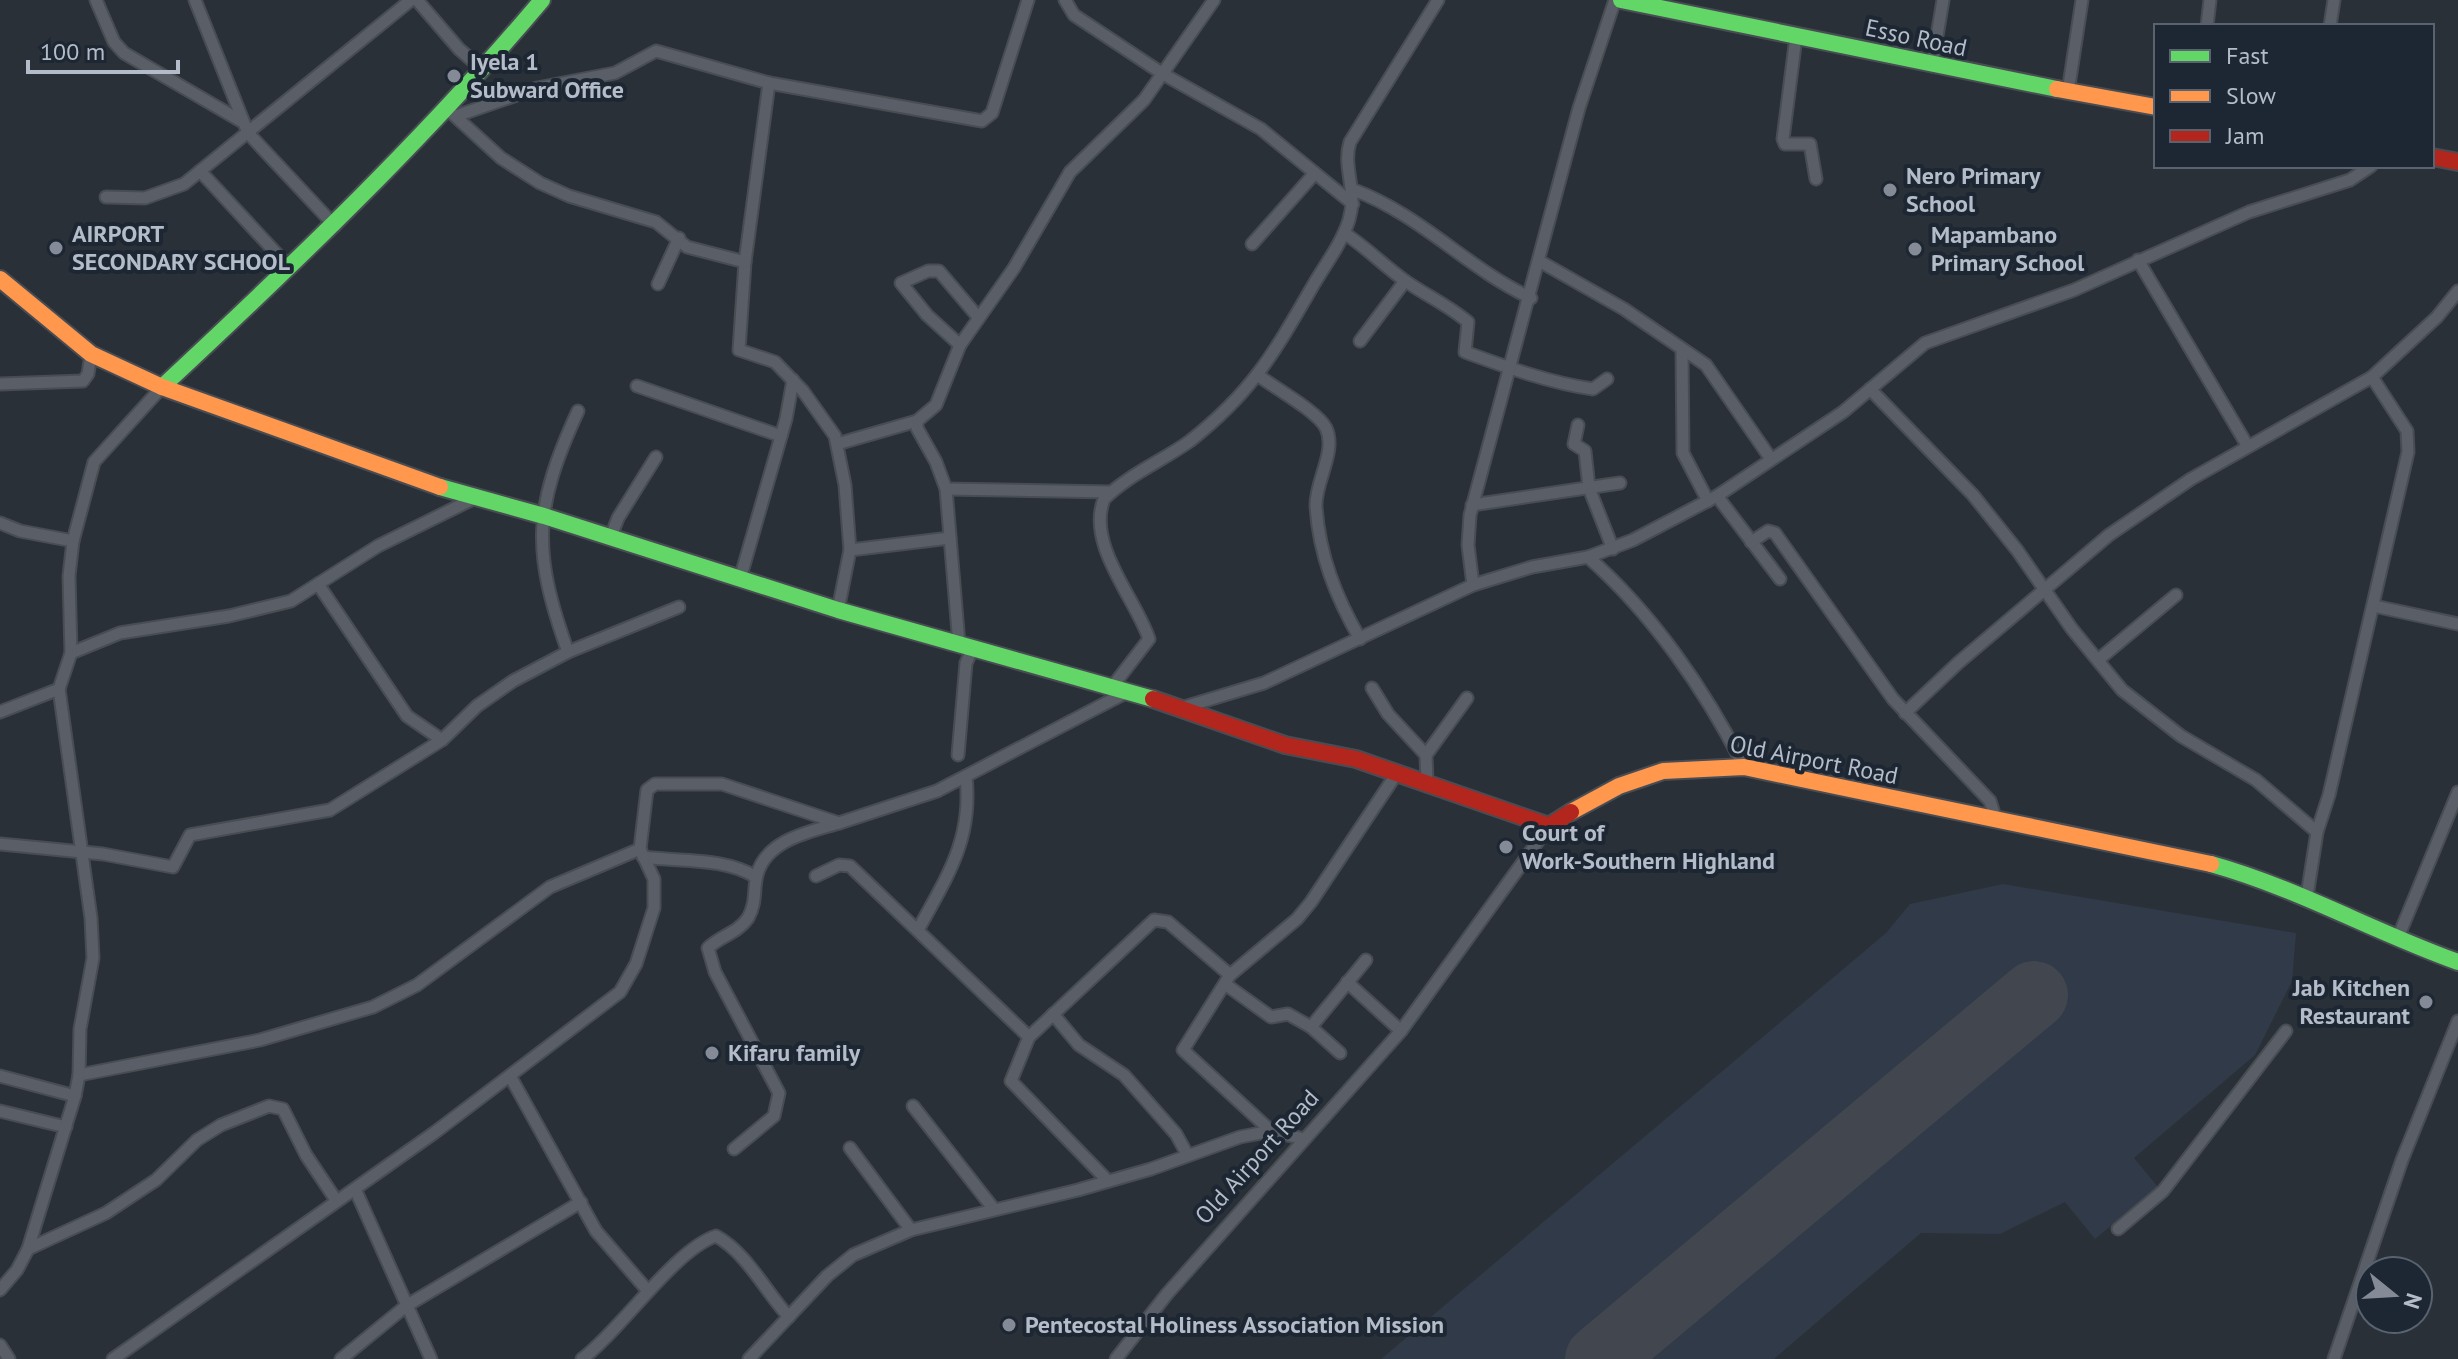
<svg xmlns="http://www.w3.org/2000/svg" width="2458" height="1359" viewBox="0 0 2458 1359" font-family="'PT Sans',sans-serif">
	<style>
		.airport { fill: #313a48 }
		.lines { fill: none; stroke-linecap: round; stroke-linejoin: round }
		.runway { stroke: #42464e; stroke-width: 68 }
		.street-casing { stroke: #484c53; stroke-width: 15 }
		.fast-casing { stroke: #484c53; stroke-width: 20 }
		.slow-casing { stroke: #484c53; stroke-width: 20 }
		.jam-casing { stroke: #484c53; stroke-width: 20 }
		.street { stroke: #5a5e66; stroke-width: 11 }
		.fast { stroke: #63d668; stroke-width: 16 }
		.slow { stroke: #ff974d; stroke-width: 16 }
		.jam { stroke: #b3261e; stroke-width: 16 }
		.poi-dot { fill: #848b96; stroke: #1d2633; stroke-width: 3 }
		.labels { text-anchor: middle; stroke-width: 8; stroke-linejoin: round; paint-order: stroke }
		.street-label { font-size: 24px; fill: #b4bcc9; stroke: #1d2633 }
		.poi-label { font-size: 24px; font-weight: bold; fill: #b4bcc9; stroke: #1d2633; text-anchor: start }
	</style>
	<rect width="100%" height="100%" fill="#2a3038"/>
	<polygon class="airport" points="2003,884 2296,933 2292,981 2255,1055 2134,1158 2158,1187 2095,1239 2065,1202 2000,1234 1921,1233 1774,1359 1381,1359 1886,933 1910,904"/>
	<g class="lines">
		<polyline class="runway" points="1599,1359 2034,995"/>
		<defs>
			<g id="street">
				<polyline points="96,0 114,42 124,53 241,121"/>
				<polyline points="195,0 248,133 335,226"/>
				<polyline points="417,0 459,49 483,70"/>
				<polyline points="1065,0 1074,15 1163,74 1261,129 1353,204"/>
				<polyline points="2207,26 2210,0"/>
				<polyline points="2330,26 2334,0"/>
				<polyline points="1796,37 1783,139 1785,144 1810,144 1816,179"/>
				<polyline points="1932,66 1943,0"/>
				<polyline points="2068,92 2082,0"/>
				<polyline points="445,107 501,158 540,183 569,196 656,222 687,247 745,262 739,350 775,362 803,391 835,436 845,485 850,550 838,610"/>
				<polyline points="456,116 537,88 615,73 656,51 769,83 982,121 992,113 1028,0"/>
				<polyline points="200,171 290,268"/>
				<path d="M1354 190C1421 215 1468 269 1531 298"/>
				<polyline points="106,197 145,198 184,184 411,0"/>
				<path d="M1344 233C1366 247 1383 265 1404 280 1425 295 1448 305 1468 322L1465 352C1506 367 1550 383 1593 389L1607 379"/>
				<polyline points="1252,244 1315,173"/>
				<polyline points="2138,260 2247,445"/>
				<polyline points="745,262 769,83"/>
				<polyline points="1541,262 1624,309 1706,365 1771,459"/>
				<polyline points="658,284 679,238"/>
				<polyline points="1360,341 1405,281"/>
				<polyline points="960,345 927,315 901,283 928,271 939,271 978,317"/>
				<polyline points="1682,350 1683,453 1708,501"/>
				<path d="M1259 376C1275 388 1318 412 1326 428 1337 451 1315 482 1316 506 1319 555 1336 597 1360 639"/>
				<polyline points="0,384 83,381 88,374 91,354"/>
				<polyline points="637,386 781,436"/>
				<polyline points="1870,389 1973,495 2017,550 2072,629 2122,690 2181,736 2256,780 2317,832"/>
				<polyline points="1578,425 1574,444 1585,451 1589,488 1613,549"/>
				<polyline points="837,444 917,421"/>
				<polyline points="946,489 1111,492"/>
				<polyline points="1717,496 1780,579"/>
				<polyline points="1472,505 1620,483"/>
				<polyline points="0,523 20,531 73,541"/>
				<polyline points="610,539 618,518 656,457"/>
				<polyline points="1751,542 1768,531 1775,533 1893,699 1990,801 1996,820"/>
				<polyline points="850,550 950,538"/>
				<path d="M1588 557C1652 613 1706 691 1744 767"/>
				<polyline points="740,579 786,419 793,380"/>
				<polyline points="318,584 407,716 442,740"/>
				<polyline points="1473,585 1468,545 1470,515 1579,108 1615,0"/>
				<polyline points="2374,606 2458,624"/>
				<polyline points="959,644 946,489 936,462 917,428 917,421 936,405 960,345 1014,268 1070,172 1144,100 1214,0"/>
				<polyline points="568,652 679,607"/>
				<polyline points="71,653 120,633 229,616 291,601 378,546 473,499"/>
				<polyline points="2098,660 2176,595"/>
				<path d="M1112 687 1149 639C1136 599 1086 545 1104 499 1128 475 1162 461 1190 441 1251 393 1273 355 1311 289 1324 266 1341 245 1349 220 1358 190 1342 168 1350 142L1438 0"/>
				<polyline points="1372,688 1388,714 1426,755"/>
				<polyline points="1181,708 1264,683 1473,585 1532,567 1588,557 1633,540 1717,496 1843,412 1925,343 2074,290 2249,212 2350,180 2371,166"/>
				<polyline points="0,712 59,689 71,653 69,576 73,541 94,462 162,387"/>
				<polyline points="1905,713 1958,663 2109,535 2191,479 2372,377 2437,317 2458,291"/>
				<polyline points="958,755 966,663 973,648"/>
				<polyline points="1427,782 1426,755 1467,698"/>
				<path d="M0 844 103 854 173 867 190 835 330 810 442 740 477 706 513 681 568 652C532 551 533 509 578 411"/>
				<path d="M643 857C680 862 724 857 756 877"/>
				<polyline points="816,876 839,865 850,866 1029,1037"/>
				<polyline points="2307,896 2317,832 2329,795 2408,452 2407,431 2372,377"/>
				<path d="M918 930C946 878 973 840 966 777"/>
				<polyline points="2397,940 2458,792"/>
				<polyline points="1230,975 1183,1050 1271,1131"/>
				<polyline points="1347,982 1401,1031"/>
				<polyline points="1225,984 1271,1017 1288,1014 1311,1027 1340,1053"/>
				<polyline points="1053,1014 1079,1045 1124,1075 1176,1134 1187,1154"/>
				<polyline points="1311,1027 1366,960"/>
				<polyline points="79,1075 260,1040 373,1007 417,985 550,887 640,849"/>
				<polyline points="0,1076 75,1096"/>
				<polyline points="510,1076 596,1231 648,1291"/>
				<polyline points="913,1106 993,1208"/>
				<polyline points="0,1111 66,1127"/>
				<polyline points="850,1148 911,1230"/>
				<path d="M734 1149 774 1116 779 1093 715 972 708 948C720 936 738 933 748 918 757 902 753 890 757 875 766 840 809 832 839 823"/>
				<polyline points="1108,1181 1011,1081 1029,1037 1154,920 1168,922 1230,975 1297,919 1311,902 1397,773"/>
				<polyline points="355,1189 431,1359"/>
				<polyline points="2118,1229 2163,1191 2286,1031"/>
				<polyline points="28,1249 106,1213 156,1180 197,1140 221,1125 269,1106 283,1109 306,1155 336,1200"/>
				<polyline points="0,1290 17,1270 28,1249 75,1096 79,1075 80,1029 93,958 91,918 59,689"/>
				<polyline points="0,1345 9,1359"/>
				<polyline points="113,1359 434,1133 620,992 636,964 654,908 654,879 640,849 647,790 655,784 722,784 839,823 937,791 1129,691"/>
				<polyline points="341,1359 406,1306 581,1202"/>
				<path d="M582 1359C622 1329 674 1250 716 1236 747 1253 765 1291 789 1317"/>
				<polyline points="749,1359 827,1276 853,1255 911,1230 1078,1190 1151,1169 1240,1137 1271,1131 1304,1139"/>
				<polyline points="1116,1359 1167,1294 1401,1031 1549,826"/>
				<polyline points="2334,1359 2402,1160 2458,1021"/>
			</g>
			<g id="fast">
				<polyline points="1621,0 2057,89"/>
				<path d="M162 387C295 263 425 139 542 0"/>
				<polyline points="440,487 544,516 838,610 1153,699"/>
				<path d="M2211 864C2297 888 2374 932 2458 962"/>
			</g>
			<g id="slow">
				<polyline points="2057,89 2156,107"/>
				<polyline points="0,279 91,354 162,387 440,487"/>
				<polyline points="1571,812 1619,786 1663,771 1744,767 2211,864"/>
			</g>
			<g id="jam">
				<polyline points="2432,157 2458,162"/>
				<polyline points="1153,699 1285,745 1356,759 1549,826 1571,812"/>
			</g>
		</defs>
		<use href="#street" class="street-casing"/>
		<use href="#fast" class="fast-casing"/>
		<use href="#slow" class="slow-casing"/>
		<use href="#jam" class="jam-casing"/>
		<use href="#street" class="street"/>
		<use href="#fast" class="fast"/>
		<use href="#slow" class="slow"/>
		<use href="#jam" class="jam"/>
	</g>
	<g class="poi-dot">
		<circle cx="454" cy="76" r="8"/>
		<circle cx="1890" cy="190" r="8"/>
		<circle cx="56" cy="248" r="8"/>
		<circle cx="1915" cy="249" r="8"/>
		<circle cx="1506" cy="847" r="8"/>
		<circle cx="2426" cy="1002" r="8"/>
		<circle cx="712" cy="1053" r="8"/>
		<circle cx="1009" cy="1325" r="8"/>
	</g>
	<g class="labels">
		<g class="street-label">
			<text transform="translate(1916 38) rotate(12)" y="8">Esso Road</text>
			<text transform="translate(1814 760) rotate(11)" y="8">Old Airport Road</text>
			<text transform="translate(1257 1157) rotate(-48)" y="8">Old Airport Road</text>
		</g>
		<g class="poi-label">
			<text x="470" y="70">Iyela 1<tspan x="470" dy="28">Subward Office</tspan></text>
			<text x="1906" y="184">Nero Primary<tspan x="1906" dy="28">School</tspan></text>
			<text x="72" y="242">AIRPORT<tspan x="72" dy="28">SECONDARY SCHOOL</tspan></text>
			<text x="1931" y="243">Mapambano<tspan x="1931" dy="28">Primary School</tspan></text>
			<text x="1522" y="841">Court of<tspan x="1522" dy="28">Work-Southern Highland</tspan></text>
			<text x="2410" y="996" text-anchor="end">Jab Kitchen<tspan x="2410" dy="28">Restaurant</tspan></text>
			<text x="728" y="1061">Kifaru family</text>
			<text x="1025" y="1333">Pentecostal Holiness Association Mission</text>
		</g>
	</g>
	<rect x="2154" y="24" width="280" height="144" fill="#1d2633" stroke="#59626f" stroke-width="2"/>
	<rect x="2170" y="50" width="40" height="12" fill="#63d668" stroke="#59626f" stroke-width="2"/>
	<text x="2226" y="64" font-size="24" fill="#b4bcc9">Fast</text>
	<rect x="2170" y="90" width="40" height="12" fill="#ff974d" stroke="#59626f" stroke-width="2"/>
	<text x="2226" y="104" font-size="24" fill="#b4bcc9">Slow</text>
	<rect x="2170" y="130" width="40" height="12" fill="#b3261e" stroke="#59626f" stroke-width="2"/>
	<text x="2226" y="144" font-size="24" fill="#b4bcc9">Jam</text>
	<g transform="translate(2394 1295) rotate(108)"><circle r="38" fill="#1d2633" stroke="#59626f" stroke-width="2"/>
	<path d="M0-6L14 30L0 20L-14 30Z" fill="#848b96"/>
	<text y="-12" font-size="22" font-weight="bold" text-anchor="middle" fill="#b4bcc9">N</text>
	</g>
	<path d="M28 60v12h150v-12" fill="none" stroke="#b4bcc9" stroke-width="4"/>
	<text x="40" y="60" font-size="24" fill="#b4bcc9" stroke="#1d2633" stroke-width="6" paint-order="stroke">100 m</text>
</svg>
